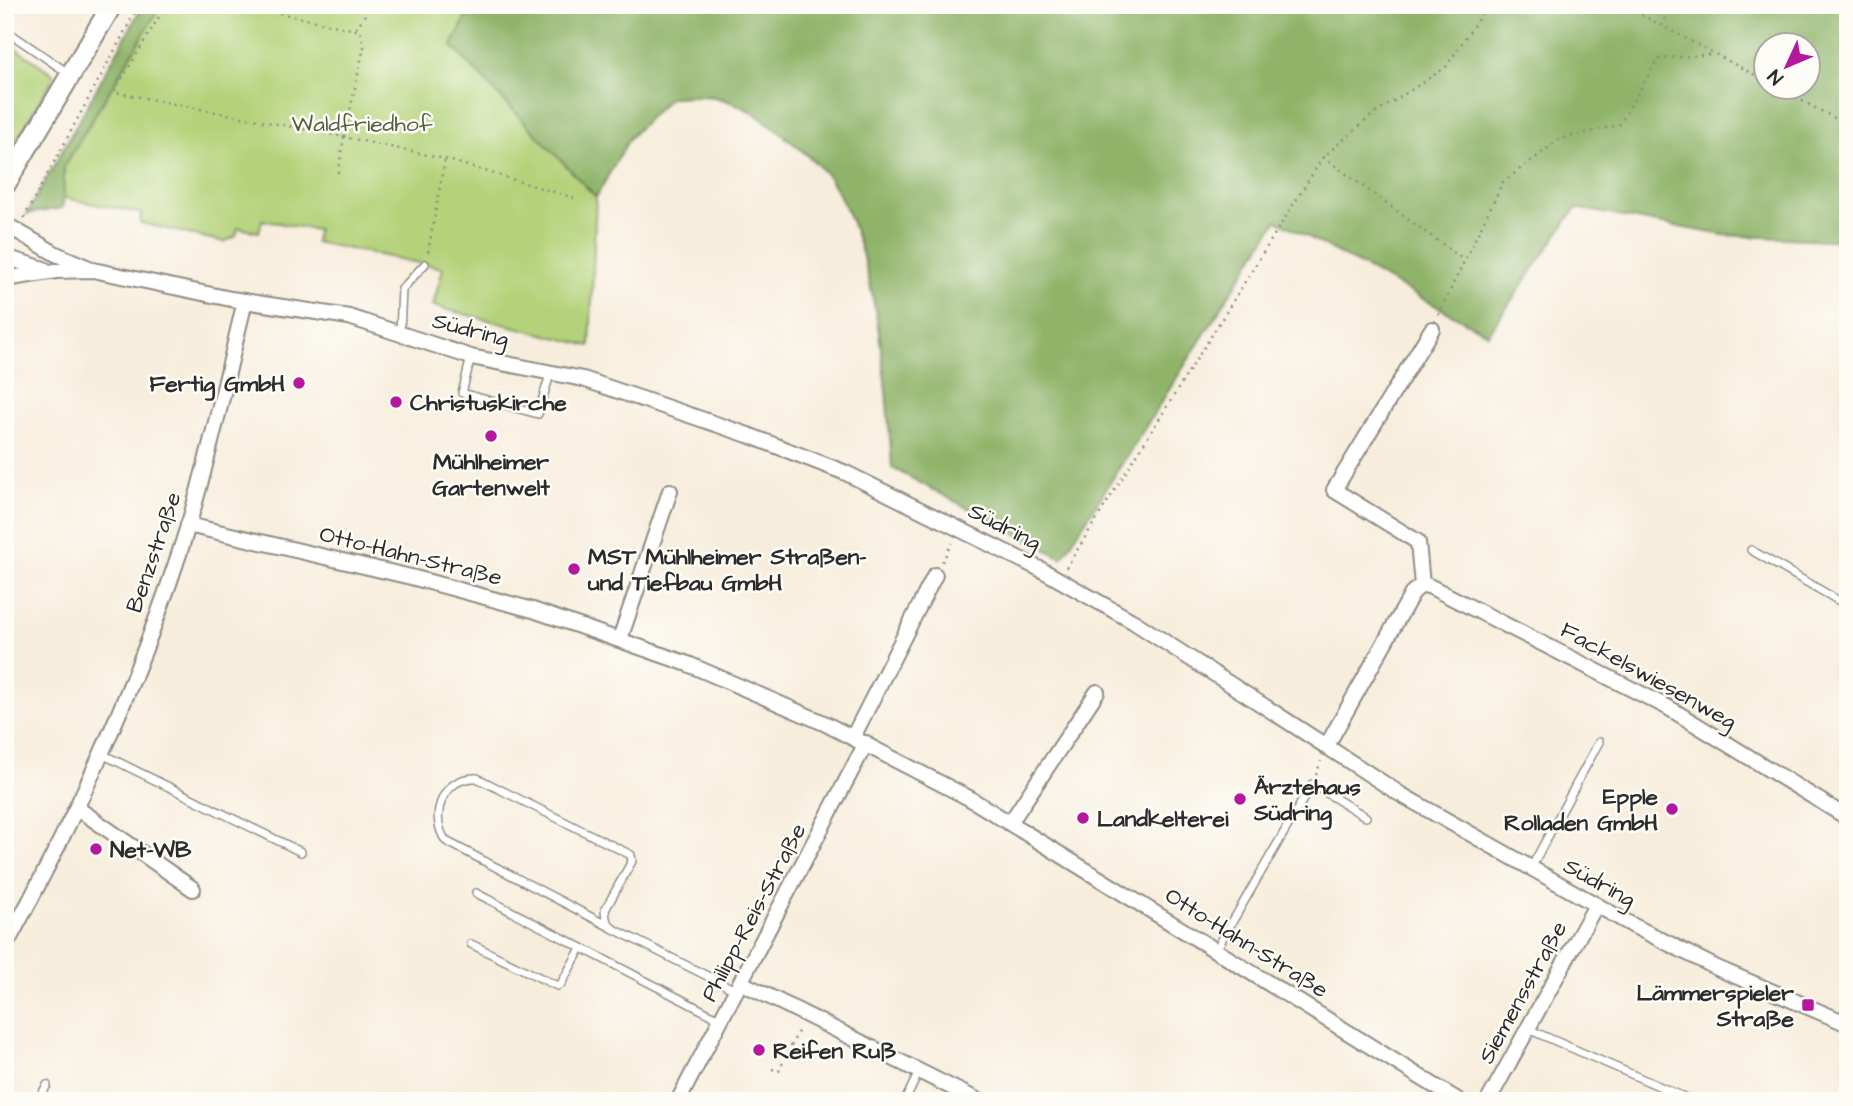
<svg xmlns="http://www.w3.org/2000/svg" width="1853" height="1106" viewBox="0 0 1853 1106" font-family="'Architects Daughter',sans-serif">
	<style>
		.green { fill: #b4d279; stroke: #707e52; stroke-width: 2 }
		.forest { fill: #8fb469; stroke: #5d704a; stroke-width: 2; fill-rule: evenodd }
		.lines { fill: none; stroke-linecap: round; stroke-linejoin: round }
		.lane-casing { stroke: #918c84; stroke-width: 10 }
		.street-casing { stroke: #918c84; stroke-width: 18 }
		.secondary-casing { stroke: #918c84; stroke-width: 23 }
		.path { stroke: #918c84; stroke-width: 2.5; stroke-dasharray: 2 5; stroke-linecap: butt }
		.lane { stroke: #fff; stroke-width: 7 }
		.street { stroke: #fff; stroke-width: 14 }
		.secondary { stroke: #fff; stroke-width: 19 }
		.poi-dot { fill: #b5179e; stroke: #fdfcf7; stroke-width: 2.5 }
		.labels { text-anchor: middle; stroke-width: 5; stroke-linejoin: round; paint-order: stroke }
		.park-label { font-size: 23px; fill: #545d42; stroke: #fdfcf7 }
		.street-label { font-size: 23px; fill: #2b2b2b; stroke: #fdfcf7 }
		.poi-label { font-size: 23px; font-weight: bold; fill: #2b2b2b; stroke: #fdfcf7; text-anchor: start }
	</style>
	<rect width="100%" height="100%" fill="#fdfcf7"/>
	<filter id="ink" filterUnits="userSpaceOnUse"><feTurbulence type="fractalNoise" baseFrequency=".0143" numOctaves="2"/><feDisplacementMap in="SourceGraphic" scale="14" xChannelSelector="R" yChannelSelector="G"/><feConvolveMatrix kernelMatrix="1 2 1 2 8 2 1 2 1" color-interpolation-filters="sRGB"/></filter>
	<filter id="wash" filterUnits="userSpaceOnUse"><feTurbulence type="fractalNoise" baseFrequency=".00686" numOctaves="4" result="noise"/><feDisplacementMap in="SourceGraphic" scale="28" xChannelSelector="R" yChannelSelector="G"/><feGaussianBlur stdDeviation="1.57" result="paint"/><feColorMatrix in="noise" values="0 0 0 0 0 0 0 0 0 0 0 0 0 0 0 0 0 1.4 0 .05"/><feComposite in="paint" operator="in"/></filter>
	<g filter="url(#wash)">
		<rect width="100%" height="100%" fill="#f7eddc"/>
		<g class="green">
			<polygon points="161,5 472,5 452,46 596,197 590,346 433,306 443,268 315,242 317,230 262,220 259,232 238,228 236,236 224,242 140,223 141,213 64,198 64,167"/>
			<polygon points="5,41 55,75 5,160"/>
		</g>
		<g class="forest">
			<polygon points="143,5 161,5 64,167 63,208 27,214"/>
			<path d="M472 5H1848V241L1723 235 1576 208 1488 334 1277 220 1062 558 892 468C886 382 878 251 829 178 817 162 798 147 782 134 762 118 743 104 718 98 703 94 685 97 670 97L630 137 596 197 452 46ZM1766 46H1808V88H1766Z"/>
		</g>
	</g>
	<g filter="url(#ink)">
		<g class="lines">
			<defs>
				<g id="lane">
					<polyline points="5,30 68,73"/>
					<polyline points="400,332 402,289 425,264"/>
					<polyline points="471,357 462,393 538,414 551,371"/>
					<polyline points="1751,550 1848,606"/>
					<polyline points="102,754 301,852"/>
					<polyline points="1531,868 1599,742"/>
					<polyline points="476,893 721,1020"/>
					<path d="M612 928 446 841C428 816 443 776 477 778L631 855 632 861 605 910 606 919 612 928 737 991"/>
					<polyline points="471,944 557,986 561,984 581,948"/>
					<polyline points="1216,950 1312,784 1366,817"/>
					<polyline points="1528,1029 1693,1101"/>
					<polyline points="38,1101 47,1085"/>
					<polyline points="905,1101 919,1072"/>
				</g>
				<g id="street">
					<polyline points="5,224 56,254 89,268"/>
					<polyline points="5,257 44,269"/>
					<polyline points="5,279 56,271 93,270 231,299 349,317 471,357 583,379 748,435 846,473 1042,570 1134,622 1400,794 1632,925 1717,968 1848,1024"/>
					<polyline points="188,525 411,577 533,610 688,664 824,723 969,798 1459,1101"/>
					<polyline points="1422,585 1418,542 1334,490 1432,329"/>
					<polyline points="620,639 670,491"/>
					<polyline points="853,737 935,575"/>
					<polyline points="1326,747 1413,592 1422,585 1429,586 1669,708 1848,818"/>
					<polyline points="77,808 193,889"/>
					<polyline points="1010,823 1097,692"/>
					<path d="M5 947C79 812 143 671 189 523 211 450 227 375 245 301"/>
					<polyline points="742,983 979,1101"/>
					<polyline points="678,1101 866,743"/>
					<polyline points="1488,1101 1596,905"/>
				</g>
				<polyline id="secondary" points="5,185 112,5"/>
			</defs>
			<use href="#lane" class="lane-casing"/>
			<use href="#street" class="street-casing"/>
			<use href="#secondary" class="secondary-casing"/>
			<g class="path">
				<polyline points="166,5 114,92 344,137 364,47 360,31 244,5"/>
				<polyline points="1623,5 1766,81"/>
				<polyline points="1661,26 1672,5"/>
				<polyline points="356,28 372,5"/>
				<polyline points="1777,88 1848,125"/>
				<polyline points="1323,157 1464,260"/>
				<polyline points="338,173 344,137 445,159 574,198"/>
				<polyline points="24,218 139,5"/>
				<polyline points="428,252 445,159"/>
				<polyline points="1438,315 1503,182 1560,139 1619,125 1658,59 1714,54"/>
				<polyline points="942,562 952,543"/>
				<polyline points="1066,568 1323,157 1370,117 1446,67 1487,5"/>
				<polyline points="1316,775 1321,761"/>
				<polyline points="772,1069 779,1071 800,1027"/>
			</g>
			<use href="#lane" class="lane"/>
			<use href="#street" class="street"/>
			<use href="#secondary" class="secondary"/>
		</g>
	</g>
	<g class="poi-dot">
		<circle cx="299" cy="383" r="7"/>
		<circle cx="396" cy="402" r="7"/>
		<circle cx="491" cy="436" r="7"/>
		<circle cx="574" cy="569" r="7"/>
		<circle cx="1240" cy="799" r="7"/>
		<circle cx="1672" cy="809" r="7"/>
		<circle cx="1083" cy="818" r="7"/>
		<circle cx="96" cy="849" r="7"/>
		<rect x="1801" y="998" width="14" height="14" rx="3.5"/>
		<circle cx="759" cy="1050" r="7"/>
	</g>
	<g class="labels">
		<g class="park-label">
			<text x="362" y="131">Waldfriedhof</text>
		</g>
		<g class="street-label">
			<text transform="translate(471 329) rotate(15)" y="8">Südring</text>
			<text transform="translate(1005 526) rotate(27)" y="8">Südring</text>
			<text transform="translate(153 552) rotate(-71)" y="8">Benzstraße</text>
			<text transform="translate(411 555) rotate(14)" y="8">Otto-Hahn-Straße</text>
			<text transform="translate(1649 675) rotate(29)" y="8">Fackelswiesenweg</text>
			<text transform="translate(1600 882) rotate(29)" y="8">Südring</text>
			<text transform="translate(753 912) rotate(-62)" y="8">Philipp-Reis-Straße</text>
			<text transform="translate(1247 942) rotate(32)" y="8">Otto-Hahn-Straße</text>
			<text transform="translate(1522 992) rotate(-61)" y="8">Siemensstraße</text>
		</g>
		<g class="poi-label">
			<text x="285" y="391" text-anchor="end">Fertig GmbH</text>
			<text x="410" y="410">Christuskirche</text>
			<text x="491" y="469" text-anchor="middle">Mühlheimer<tspan x="491" dy="26">Gartenwelt</tspan></text>
			<text x="588" y="564">MST Mühlheimer Straßen-<tspan x="588" dy="26">und Tiefbau GmbH</tspan></text>
			<text x="1254" y="794">Ärztehaus<tspan x="1254" dy="26">Südring</tspan></text>
			<text x="1658" y="804" text-anchor="end">Epple<tspan x="1658" dy="26">Rolladen GmbH</tspan></text>
			<text x="1097" y="826">Landkelterei</text>
			<text x="110" y="857">Net-WB</text>
			<text x="1794" y="1000" text-anchor="end">Lämmerspieler<tspan x="1794" dy="26">Straße</tspan></text>
			<text x="773" y="1058">Reifen Ruß</text>
		</g>
	</g>
	<rect width="1853" height="1106" fill="none" stroke="#fdfcf7" stroke-width="28"/>
	<g transform="translate(1787 66) rotate(226)"><circle r="33" fill="#fdfcf7" stroke="#a9a8a5" stroke-width="2"/>
	<path d="M0-5L12 26L0 18L-12 26Z" fill="#b5179e"/>
	<text y="-10" font-size="19" font-weight="bold" text-anchor="middle" fill="#2b2b2b">N</text>
	</g>
</svg>
